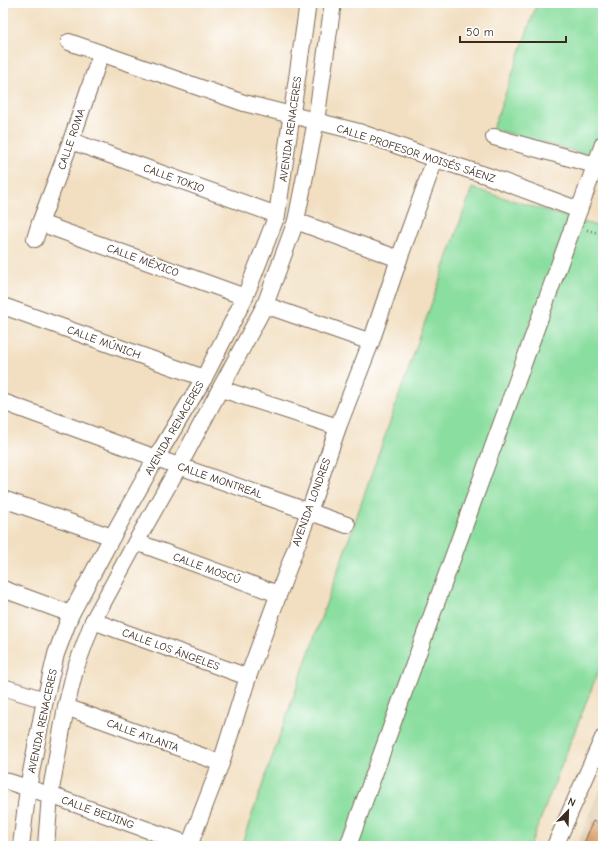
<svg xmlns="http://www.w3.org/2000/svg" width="606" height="849" viewBox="0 0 606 849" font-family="'Comic Neue',sans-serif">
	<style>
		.built { fill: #dfceb1 }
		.green { fill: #8ade9f; stroke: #62845e }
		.building { fill: #d8965e }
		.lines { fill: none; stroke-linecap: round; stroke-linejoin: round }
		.minor-casing { stroke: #7b6957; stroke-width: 18 }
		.path { stroke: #7b6957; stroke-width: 2.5; stroke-dasharray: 1 3; stroke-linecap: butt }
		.minor { stroke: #fff; stroke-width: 16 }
		.labels { text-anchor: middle; stroke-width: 4; stroke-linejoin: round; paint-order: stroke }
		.street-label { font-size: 11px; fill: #3b2a1e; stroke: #fff }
	</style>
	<rect width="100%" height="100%" fill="#fff"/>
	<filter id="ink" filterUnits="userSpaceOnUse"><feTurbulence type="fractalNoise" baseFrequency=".025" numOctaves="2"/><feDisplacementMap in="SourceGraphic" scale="8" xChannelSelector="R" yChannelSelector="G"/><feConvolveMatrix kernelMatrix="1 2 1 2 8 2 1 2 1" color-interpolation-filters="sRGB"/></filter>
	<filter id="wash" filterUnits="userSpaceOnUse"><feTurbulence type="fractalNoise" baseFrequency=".012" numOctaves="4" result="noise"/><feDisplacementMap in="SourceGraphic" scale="16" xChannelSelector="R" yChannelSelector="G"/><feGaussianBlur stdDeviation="0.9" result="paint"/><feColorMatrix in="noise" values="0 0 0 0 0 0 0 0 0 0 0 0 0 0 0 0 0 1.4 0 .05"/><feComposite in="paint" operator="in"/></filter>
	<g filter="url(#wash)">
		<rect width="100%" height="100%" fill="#f2dfc1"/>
		<polygon class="built" points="603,780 603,846 577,846"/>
		<g class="green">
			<polygon points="537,3 603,3 603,159 493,129"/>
			<polygon points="472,188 603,228 603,659 530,846 241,846"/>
		</g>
		<g id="blocks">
			<polygon class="building" points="593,821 603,825 603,846 583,846"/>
		</g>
	</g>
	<g filter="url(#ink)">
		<use href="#blocks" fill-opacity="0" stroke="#7b6957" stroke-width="1"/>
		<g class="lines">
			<defs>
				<g id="minor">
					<polyline points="69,42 244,103 359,132 435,159 488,176 579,210"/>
					<polyline points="494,137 595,165"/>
					<polyline points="71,141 277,215"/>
					<polyline points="296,221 399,259"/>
					<polyline points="40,223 245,297"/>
					<polyline points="35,239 40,223 71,141 101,54"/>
					<polyline points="265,305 371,342"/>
					<polyline points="3,306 204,378"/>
					<polyline points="221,389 338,427"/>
					<polyline points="3,402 156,458 347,525"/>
					<polyline points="3,499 112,537"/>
					<polyline points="136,542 278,594"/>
					<polyline points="3,589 71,614"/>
					<polyline points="93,621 248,677"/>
					<polyline points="3,687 45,700"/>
					<polyline points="66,707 221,763"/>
					<polyline points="3,780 50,795 193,846"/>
					<polyline points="21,846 28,788 45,700 56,654 71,614 112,537 156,458 204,378 245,297 277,215 308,3"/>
					<polyline points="46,846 50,795 66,707 75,670 93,621 136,542 179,466 265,305 296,221 316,121 333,3"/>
					<polyline points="189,846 221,763 248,677 309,512 338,427 371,342 399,259 435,159"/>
					<polyline points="348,846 603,144"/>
					<polyline points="555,846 603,738"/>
				</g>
			</defs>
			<use href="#minor" class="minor-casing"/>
			<polyline class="path" points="587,230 603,234"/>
			<use href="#minor" class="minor"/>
		</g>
	</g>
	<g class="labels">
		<g class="street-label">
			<text transform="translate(290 129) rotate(-82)" y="4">AVENIDA RENACERES</text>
			<text transform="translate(71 139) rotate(-71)" y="4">CALLE ROMA</text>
			<text transform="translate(416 153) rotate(18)" y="4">CALLE PROFESOR MOISÉS SÁENZ</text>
			<text transform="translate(174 178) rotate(20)" y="4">CALLE TOKIO</text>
			<text transform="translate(143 260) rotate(20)" y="4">CALLE MÉXICO</text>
			<text transform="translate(104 342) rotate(20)" y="4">CALLE MÚNICH</text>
			<text transform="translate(174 428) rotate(-60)" y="4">AVENIDA RENACERES</text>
			<text transform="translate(220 480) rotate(19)" y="4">CALLE MONTREAL</text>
			<text transform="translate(311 502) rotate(-70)" y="4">AVENIDA LONDRES</text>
			<text transform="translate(207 568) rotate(20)" y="4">CALLE MOSCÚ</text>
			<text transform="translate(171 649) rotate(20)" y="4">CALLE LOS ÁNGELES</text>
			<text transform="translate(42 721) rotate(-78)" y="4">AVENIDA RENACERES</text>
			<text transform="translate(143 735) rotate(20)" y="4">CALLE ATLANTA</text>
			<text transform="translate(98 812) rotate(20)" y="4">CALLE BEIJING</text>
		</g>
	</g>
	<rect width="606" height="849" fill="none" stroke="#fff" stroke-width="16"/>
	<g transform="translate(568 811) rotate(23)" stroke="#ffffff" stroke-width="3" paint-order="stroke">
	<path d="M0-3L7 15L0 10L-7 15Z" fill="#3b2a1e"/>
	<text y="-6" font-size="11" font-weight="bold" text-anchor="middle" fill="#3b2a1e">N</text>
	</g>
	<path d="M460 36v6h106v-6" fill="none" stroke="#3b2a1e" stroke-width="2"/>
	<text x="466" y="36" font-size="12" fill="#3b2a1e" stroke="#ffffff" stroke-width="3" paint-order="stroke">50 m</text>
</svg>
